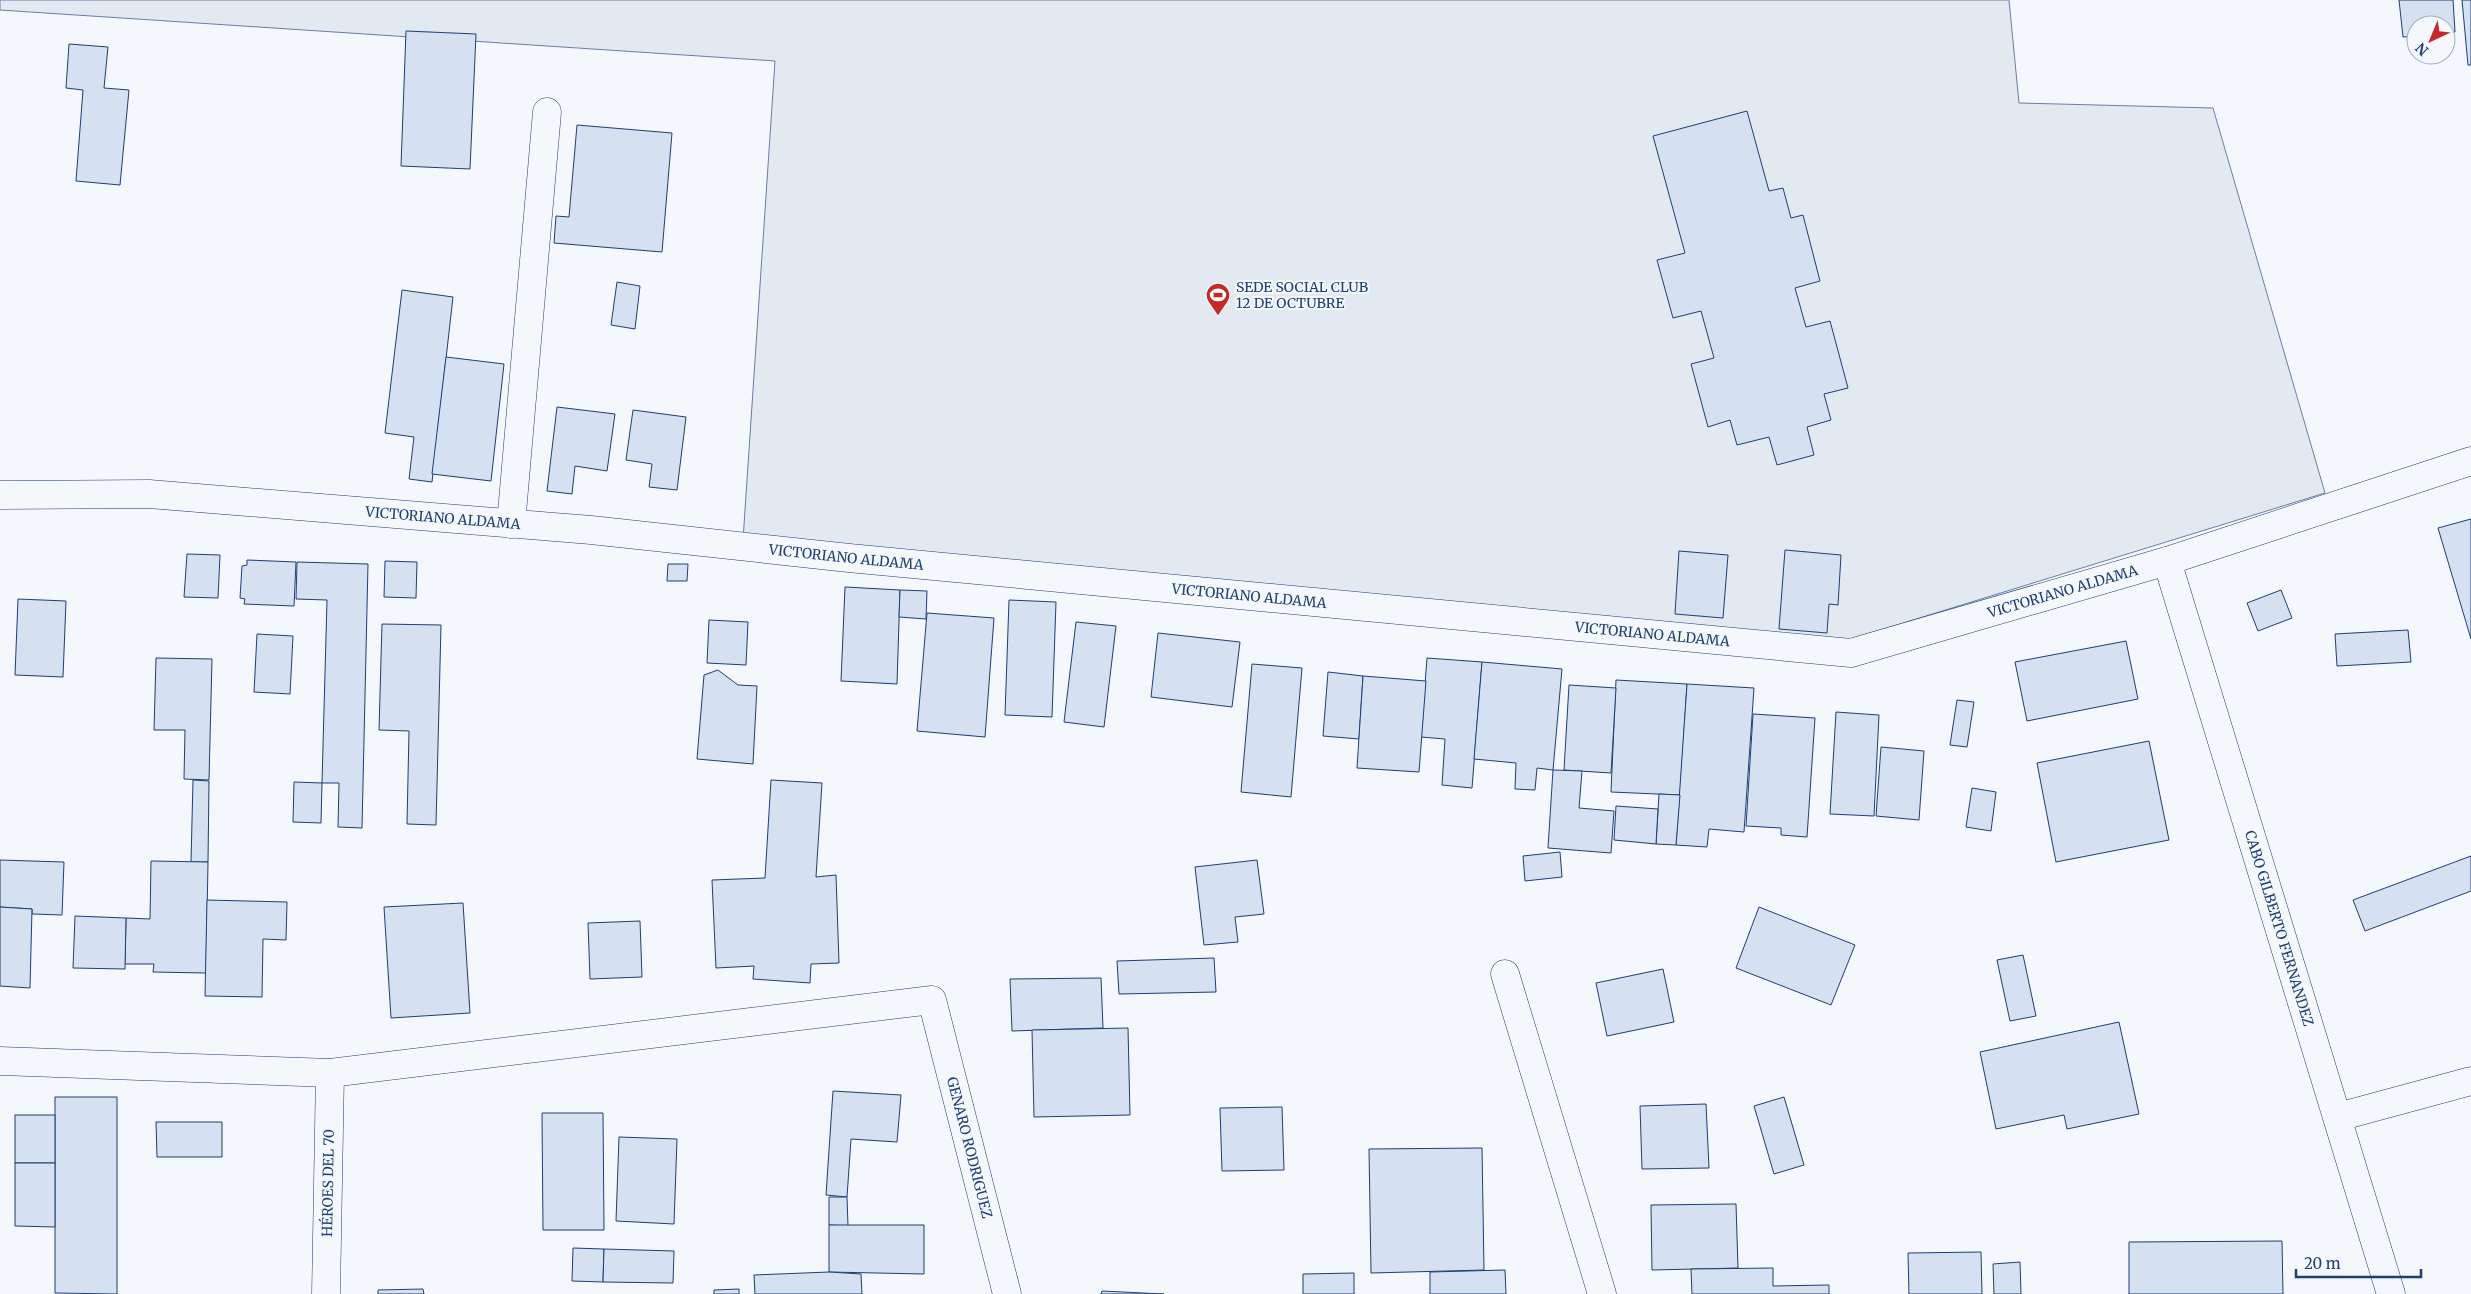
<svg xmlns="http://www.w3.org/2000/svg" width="2471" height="1294" viewBox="0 0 2471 1294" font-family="Merriweather,serif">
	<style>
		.green { fill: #e3e9f0; stroke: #687fa3 }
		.building { fill: #d5e0f0; stroke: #1d3f73 }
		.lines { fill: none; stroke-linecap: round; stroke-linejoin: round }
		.minor-casing { stroke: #1d3f73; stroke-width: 29 }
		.minor { stroke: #f4f7fb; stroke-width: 28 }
		.labels { text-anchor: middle; stroke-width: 4; stroke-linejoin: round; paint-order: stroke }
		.poi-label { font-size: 14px; fill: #1d3f73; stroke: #f4f7fb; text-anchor: start }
		.street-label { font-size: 14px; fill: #1d3f73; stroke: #f4f7fb }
	</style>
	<rect width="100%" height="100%" fill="#f4f7fb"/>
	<polygon class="green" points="0,0 2009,0 2019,103 2213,108 2325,493 1832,645 743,540 775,61 0,10"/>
	<g class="building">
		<polygon points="2399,0 2453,0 2455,32 2446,33 2446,25 2416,25 2416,36 2403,37"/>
		<polygon points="2462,0 2471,0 2471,65 2468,65"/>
		<polygon points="406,31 476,34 470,169 401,166"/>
		<polygon points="69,44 108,47 104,88 129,90 120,185 76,181 83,90 66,88"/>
		<polygon points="1747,111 1769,191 1783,188 1791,218 1803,215 1820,281 1795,288 1806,327 1830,321 1848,388 1824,394 1831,420 1807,427 1814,455 1777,465 1769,437 1737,445 1730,420 1708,427 1691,364 1714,358 1701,311 1673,318 1657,260 1685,253 1653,136"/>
		<polygon points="577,125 672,133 662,252 554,243 556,216 569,217"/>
		<polygon points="617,282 640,286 635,329 611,325"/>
		<polygon points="402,290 453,297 432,482 409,479 414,437 385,433"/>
		<polygon points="446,357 504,364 491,481 432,474"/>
		<polygon points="557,407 615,414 607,471 575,466 572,494 547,491"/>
		<polygon points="633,410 686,417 677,490 649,487 652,464 626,460"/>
		<polygon points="2471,519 2471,639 2438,528"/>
		<polygon points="1785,550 1841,555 1838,605 1829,604 1827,633 1779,629"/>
		<polygon points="1679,551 1728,555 1723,618 1675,614"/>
		<polygon points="187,554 220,555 218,598 184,597"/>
		<polygon points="247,560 296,562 294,606 244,604 245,599 240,598 242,566 247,565"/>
		<polygon points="385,561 417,562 416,598 384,597"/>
		<polygon points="297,562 368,564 362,828 338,827 339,783 322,783 327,600 296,599"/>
		<polygon points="668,564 688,564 687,581 667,581"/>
		<polygon points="845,587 900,590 897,684 841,681"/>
		<polygon points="900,590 927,591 926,619 899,617"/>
		<polygon points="2281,590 2292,618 2258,631 2247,603"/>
		<polygon points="18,599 66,601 63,677 15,675"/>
		<polygon points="1009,600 1056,602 1052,717 1005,715"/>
		<polygon points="927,613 994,618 985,737 917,731"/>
		<polygon points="709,620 748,622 746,665 707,663"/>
		<polygon points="1076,622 1116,626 1104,727 1064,722"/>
		<polygon points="382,624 441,625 436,825 407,824 409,731 379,730"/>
		<polygon points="2408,630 2411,662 2337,666 2335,634"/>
		<polygon points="1158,633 1240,642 1232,707 1151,697"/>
		<polygon points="257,634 293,636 290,694 254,692"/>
		<polygon points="2126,641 2138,699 2027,721 2015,662"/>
		<polygon points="156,658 212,659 209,780 184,779 185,730 154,730"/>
		<polygon points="1427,658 1482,662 1472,788 1442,785 1445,739 1421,737"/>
		<polygon points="1482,662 1562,669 1553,770 1537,768 1535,790 1515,789 1516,763 1474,759"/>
		<polygon points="1252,664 1302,668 1291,797 1241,792"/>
		<polygon points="718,670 738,685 757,686 753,764 697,759 704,675"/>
		<polygon points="1328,672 1363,676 1359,739 1323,736"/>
		<polygon points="1363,676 1426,681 1419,772 1357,768"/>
		<polygon points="1616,680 1687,684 1680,795 1611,792"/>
		<polygon points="1687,684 1754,688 1744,832 1709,829 1707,847 1676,845"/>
		<polygon points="1569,685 1616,688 1611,773 1564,770"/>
		<polygon points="1957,700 1974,702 1967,747 1950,745"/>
		<polygon points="1836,712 1879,715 1874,816 1830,814"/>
		<polygon points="1753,714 1815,718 1807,837 1781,835 1781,828 1746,826"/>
		<polygon points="2149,741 2169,840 2056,862 2037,763"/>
		<polygon points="1881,747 1924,751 1919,820 1876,816"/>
		<polygon points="1553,770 1582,771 1579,808 1614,811 1611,853 1548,848"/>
		<polygon points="193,780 209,781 208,862 191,862"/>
		<polygon points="771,780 822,783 816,877 836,875 839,963 811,964 810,983 753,979 754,966 716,968 712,880 765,878"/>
		<polygon points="294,782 322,783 321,823 293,822"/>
		<polygon points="1972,788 1996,792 1991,831 1966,827"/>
		<polygon points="1659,794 1680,795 1676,845 1656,844"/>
		<polygon points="1616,806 1658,809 1656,844 1614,840"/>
		<polygon points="1560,852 1562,877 1525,881 1523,856"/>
		<polygon points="2471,856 2471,891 2365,931 2353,900"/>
		<polygon points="0,860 64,862 62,915 32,914 32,909 0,907"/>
		<polygon points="1257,860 1264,914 1235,917 1238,942 1204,945 1195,867"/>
		<polygon points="151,861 208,862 206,973 153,972 154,964 125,964 126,918 150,919"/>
		<polygon points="207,900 287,902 286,940 263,939 262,997 205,996"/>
		<polygon points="463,903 470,1013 391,1018 384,907"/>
		<polygon points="0,907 32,909 30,988 0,986"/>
		<polygon points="1759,907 1855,945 1831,1005 1736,968"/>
		<polygon points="75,916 126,918 125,969 73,968"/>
		<polygon points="640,921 642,977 590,979 588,923"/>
		<polygon points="2023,955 2036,1016 2010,1021 1997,960"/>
		<polygon points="1214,958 1216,992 1119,994 1117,961"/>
		<polygon points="1663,969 1674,1022 1607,1036 1596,983"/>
		<polygon points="1101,978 1103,1028 1012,1031 1010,979"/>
		<polygon points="2119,1022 2139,1114 2067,1129 2064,1115 1996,1129 1980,1052"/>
		<polygon points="1128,1028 1130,1115 1034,1117 1032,1030"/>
		<polygon points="833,1091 901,1095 897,1142 851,1139 847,1197 826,1195"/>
		<polygon points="55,1097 117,1097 117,1294 55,1293"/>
		<polygon points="1784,1097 1804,1165 1774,1174 1754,1106"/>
		<polygon points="1706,1104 1709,1168 1642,1169 1640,1106"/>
		<polygon points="1282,1107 1284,1170 1222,1171 1220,1108"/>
		<polygon points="542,1113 603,1113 604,1230 543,1230"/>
		<rect x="15" y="1115" width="40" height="48"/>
		<polygon points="156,1122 222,1122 222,1157 157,1157"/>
		<polygon points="619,1137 677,1139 674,1224 616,1221"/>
		<polygon points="1482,1148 1484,1270 1371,1273 1369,1149"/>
		<polygon points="15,1163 55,1163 55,1227 15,1226"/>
		<polygon points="829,1197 847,1197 848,1226 829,1225"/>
		<polygon points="1736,1204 1738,1268 1652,1270 1651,1205"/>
		<polygon points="829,1225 924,1225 924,1274 829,1272"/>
		<polygon points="2282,1241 2283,1294 2129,1294 2129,1242"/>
		<polygon points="573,1248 604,1249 603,1282 572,1281"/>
		<polygon points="604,1249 674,1251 673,1283 603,1282"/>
		<polygon points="1981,1252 1982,1294 1909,1294 1908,1253"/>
		<polygon points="2020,1262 2021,1294 1994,1294 1993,1264"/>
		<polygon points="1773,1268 1773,1286 1829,1285 1829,1294 1692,1294 1691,1269"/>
		<polygon points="1505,1270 1506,1294 1430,1294 1430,1272"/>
		<polygon points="829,1272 861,1274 862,1294 755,1294 754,1275"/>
		<polygon points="1354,1273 1354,1294 1303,1294 1303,1274"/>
		<polygon points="423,1289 424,1294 378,1294 378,1290"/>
		<polygon points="739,1289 739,1294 714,1294 714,1290"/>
		<polygon points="1102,1291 1164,1294 1101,1294"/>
	</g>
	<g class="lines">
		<defs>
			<g id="minor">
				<path id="s1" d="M0 495 149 494 591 530 849 558 1851 653 2167 561 2471 461"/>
				<polyline points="511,524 547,112"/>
				<path id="s2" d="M2167 561 2391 1294"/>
				<polyline points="1505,974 1602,1294"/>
				<path id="s3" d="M0 1061 330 1073 932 1000 1007 1294"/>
				<polyline points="2338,1117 2471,1081"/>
				<path id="s4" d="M326 1294 330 1073"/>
			</g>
		</defs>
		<use href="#minor" class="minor-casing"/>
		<use href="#minor" class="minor"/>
	</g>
	<defs>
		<symbol id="stadium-pin" viewBox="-11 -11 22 30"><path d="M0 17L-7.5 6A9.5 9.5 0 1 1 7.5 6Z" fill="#c62828" stroke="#f4f7fb"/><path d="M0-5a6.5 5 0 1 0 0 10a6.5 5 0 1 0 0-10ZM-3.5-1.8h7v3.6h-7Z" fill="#fff"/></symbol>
	</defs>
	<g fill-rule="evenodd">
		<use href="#stadium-pin" x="1204" y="281" width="28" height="38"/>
	</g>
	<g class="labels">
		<g class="poi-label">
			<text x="1236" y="292">SEDE SOCIAL CLUB<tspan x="1236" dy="16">12 DE OCTUBRE</tspan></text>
		</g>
		<g class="street-label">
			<text dy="5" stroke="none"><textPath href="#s1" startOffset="444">VICTORIANO ALDAMA</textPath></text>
			<text dy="5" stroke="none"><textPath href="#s1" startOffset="849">VICTORIANO ALDAMA</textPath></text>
			<text dy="5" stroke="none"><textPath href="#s1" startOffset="2079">VICTORIANO ALDAMA</textPath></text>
			<text dy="5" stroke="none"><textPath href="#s1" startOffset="1254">VICTORIANO ALDAMA</textPath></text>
			<text dy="5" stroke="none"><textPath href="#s1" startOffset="1659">VICTORIANO ALDAMA</textPath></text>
			<text dy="5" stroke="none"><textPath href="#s2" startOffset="384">CABO GILBERTO FERNANDEZ</textPath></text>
			<text dy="5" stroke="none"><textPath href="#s3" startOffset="1089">GENARO RODRIGUEZ</textPath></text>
			<text dy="5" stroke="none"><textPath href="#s4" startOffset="111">HÉROES DEL 70</textPath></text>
		</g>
	</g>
	<g transform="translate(2431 40) rotate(224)"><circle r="24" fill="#f4f7fb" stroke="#9eadc5"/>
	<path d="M0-4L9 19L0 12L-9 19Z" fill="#c62828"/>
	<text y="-8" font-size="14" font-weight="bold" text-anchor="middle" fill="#1d3f73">N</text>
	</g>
	<path d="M2296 1269v8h125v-8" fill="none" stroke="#1d3f73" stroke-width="2.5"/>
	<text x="2304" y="1269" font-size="15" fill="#1d3f73" stroke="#f4f7fb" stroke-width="4" paint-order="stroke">20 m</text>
</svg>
